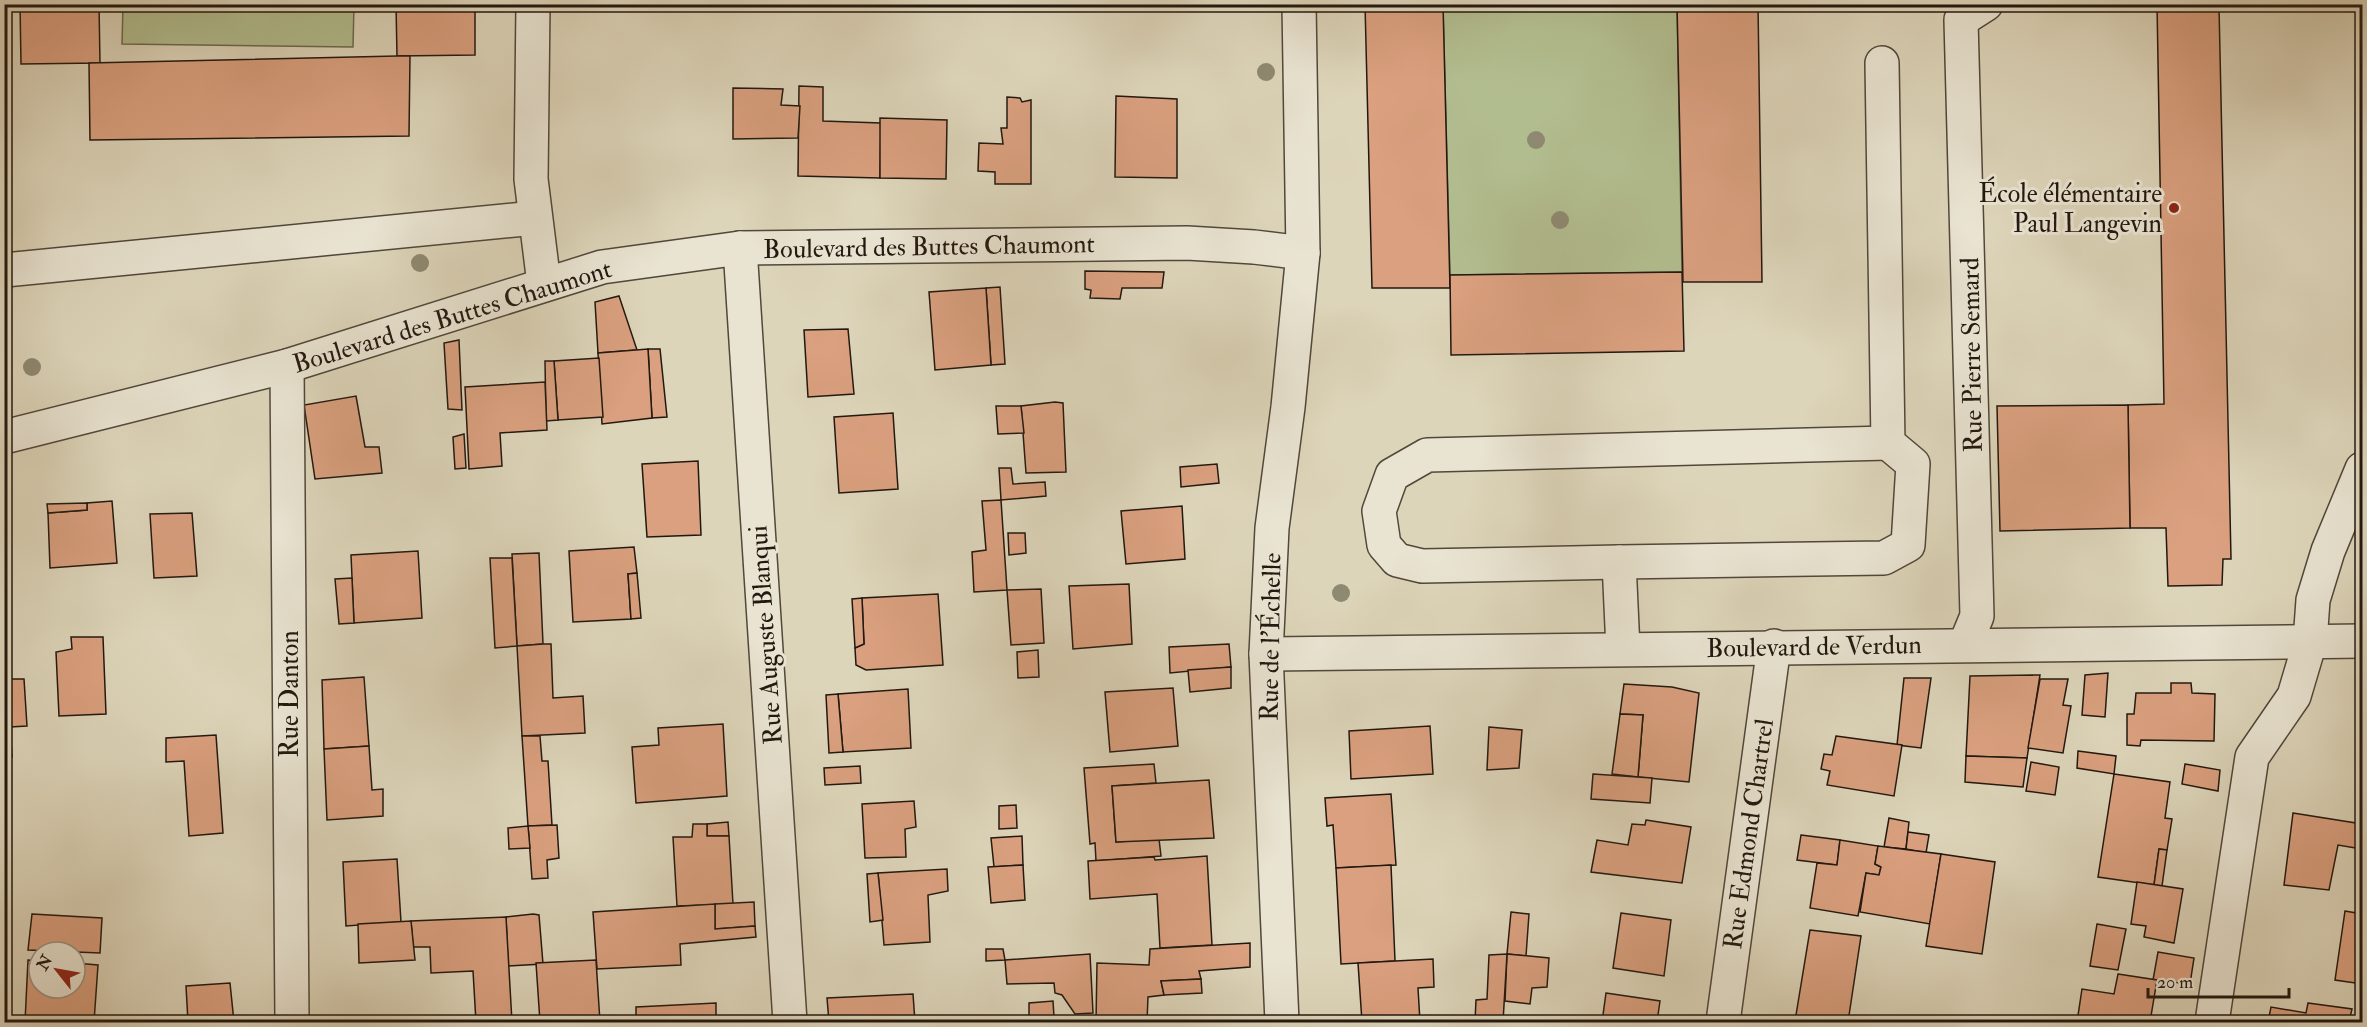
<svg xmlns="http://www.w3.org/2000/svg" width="2367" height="1027" viewBox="0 0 2367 1027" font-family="'IM FELL Double Pica',serif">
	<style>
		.green { fill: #b2bd8f; stroke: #6a6a50; stroke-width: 1.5 }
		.building { fill: #daa07f; stroke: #221810; stroke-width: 1.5 }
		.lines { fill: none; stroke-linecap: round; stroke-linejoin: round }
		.minor-casing { stroke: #51473a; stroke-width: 36 }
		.minor { stroke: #e9e4d2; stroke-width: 33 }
		.tree { fill: #8e8971 }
		.poi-dot { fill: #8f2418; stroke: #e9e4d2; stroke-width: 2 }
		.labels { text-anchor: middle; stroke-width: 6; stroke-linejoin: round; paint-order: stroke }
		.poi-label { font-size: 26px; fill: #221810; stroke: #e9e4d2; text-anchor: end }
		.street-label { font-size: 26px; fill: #221810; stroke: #e9e4d2 }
	</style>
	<rect width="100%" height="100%" fill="#ddd5ba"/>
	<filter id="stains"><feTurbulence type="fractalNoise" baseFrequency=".00333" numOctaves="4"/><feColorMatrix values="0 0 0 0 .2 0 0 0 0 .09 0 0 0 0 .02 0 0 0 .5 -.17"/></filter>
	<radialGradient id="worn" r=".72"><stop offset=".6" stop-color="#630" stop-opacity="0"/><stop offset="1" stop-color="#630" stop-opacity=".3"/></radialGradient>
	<g class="green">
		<polygon points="123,5 354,5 353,47 122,44"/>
		<polygon points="1443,5 1677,5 1682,272 1450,275"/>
	</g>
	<g class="building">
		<polygon points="20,4 99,4 100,63 21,64"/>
		<polygon points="396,4 475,4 475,55 397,56"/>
		<polygon points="1365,4 1443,4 1450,288 1372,288"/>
		<polygon points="1677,4 1758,4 1762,282 1683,282"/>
		<polygon points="2157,4 2219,7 2231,559 2223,559 2222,585 2168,586 2166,528 2130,528 2128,405 2164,404"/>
		<polygon points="397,56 410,56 409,136 90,140 89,63"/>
		<polygon points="799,86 823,87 823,121 881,123 880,178 798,176"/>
		<polygon points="733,88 783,89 781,105 800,106 798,138 733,139"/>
		<polygon points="1116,96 1177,99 1177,178 1115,177"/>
		<polygon points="1007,97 1020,98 1022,102 1031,100 1031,184 995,184 995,172 978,171 979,143 1003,144 1001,128 1007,128"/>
		<polygon points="880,118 947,120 946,179 880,178"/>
		<polygon points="1085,271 1164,272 1162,288 1122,288 1120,299 1090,298 1091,290 1085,289"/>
		<polygon points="1682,272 1684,351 1451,355 1450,275"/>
		<polygon points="1000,287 1005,364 991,365 986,288"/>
		<polygon points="986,288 991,365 935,370 929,292"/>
		<polygon points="619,296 637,350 598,353 595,302"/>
		<polygon points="848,329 854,394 808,397 804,330"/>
		<polygon points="459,340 461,387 462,410 448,409 444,343"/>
		<polygon points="648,349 660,349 667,417 652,418"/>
		<polygon points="648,349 652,418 602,424 598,353"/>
		<polygon points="599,358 603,417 558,420 554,361"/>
		<polygon points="545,361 554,361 558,420 546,421"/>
		<polygon points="545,382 547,430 500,433 502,466 469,469 465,387"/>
		<polygon points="356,396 365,447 379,447 382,473 315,479 304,405"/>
		<polygon points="1055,402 1063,403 1066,472 1026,473 1021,406"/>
		<polygon points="2128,405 2130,528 2000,531 1997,406"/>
		<polygon points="996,406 1021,406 1024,433 998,434"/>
		<polygon points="893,413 898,489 839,493 834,417"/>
		<polygon points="464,434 466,468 455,469 453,437"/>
		<polygon points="698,461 701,535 647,537 642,464"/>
		<polygon points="1217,464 1219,483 1181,487 1180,467"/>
		<polygon points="999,468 1011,468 1013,484 1045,482 1046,496 1001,500"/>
		<polygon points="1001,500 1007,590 974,592 972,552 986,550 982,501"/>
		<polygon points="112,501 117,563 50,568 48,513 87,510 87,503"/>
		<polygon points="87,503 87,510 48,513 47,504"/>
		<polygon points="1182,506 1185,559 1126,564 1121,511"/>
		<polygon points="192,513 197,576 154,578 150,514"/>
		<polygon points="1008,533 1025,533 1026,553 1009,555"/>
		<polygon points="634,547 637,573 628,574 631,619 573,622 569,551"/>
		<polygon points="418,551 422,618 354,623 351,555"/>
		<polygon points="539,553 543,644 517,646 512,554"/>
		<polygon points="490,558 512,558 517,646 495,648"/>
		<polygon points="637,573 641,618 631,619 628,574"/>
		<polygon points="352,578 354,623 339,624 335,579"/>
		<polygon points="1129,584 1132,644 1073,649 1069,586"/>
		<polygon points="1041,589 1044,643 1011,645 1007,590"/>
		<polygon points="938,594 943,665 866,670 856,665 855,648 864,644 862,598"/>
		<polygon points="862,598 864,644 855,648 852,599"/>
		<polygon points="71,637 103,637 106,714 59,716 56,652 72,649"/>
		<polygon points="543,644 551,644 553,698 583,696 585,733 522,736 517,646"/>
		<polygon points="1229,644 1231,667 1170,673 1169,647"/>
		<polygon points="1038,650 1039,677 1018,678 1017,652"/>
		<polygon points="1231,667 1231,688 1190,692 1188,670"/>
		<polygon points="2108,673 2105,717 2082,715 2085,675"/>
		<polygon points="2040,675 2027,758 1966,756 1970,676"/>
		<polygon points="364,677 369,746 324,749 322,680"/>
		<polygon points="1904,678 1931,678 1921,748 1897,745"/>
		<polygon points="7,679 24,679 27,726 10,727"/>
		<polygon points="7,679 10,727 4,727 4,680"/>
		<polygon points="2040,679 2068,679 2063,705 2071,706 2063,753 2028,748"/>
		<polygon points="2171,683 2191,683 2192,693 2215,694 2214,741 2141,740 2140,746 2127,745 2127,714 2134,714 2136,693 2171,693"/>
		<polygon points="1624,684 1672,687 1699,693 1689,782 1638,777 1643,715 1620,714"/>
		<polygon points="1173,688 1178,746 1110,752 1105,692"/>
		<polygon points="908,689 911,748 843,752 838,694"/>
		<polygon points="838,694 843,752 829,753 826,695"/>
		<polygon points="1620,714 1643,715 1638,777 1612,774"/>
		<polygon points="723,724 727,796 636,803 632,747 659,745 658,728"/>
		<polygon points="1430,726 1433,774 1351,779 1349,731"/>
		<polygon points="4,727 10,727 12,757 4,758"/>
		<polygon points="1489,727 1522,730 1519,768 1487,770"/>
		<polygon points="216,735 223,833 189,836 184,761 166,762 166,738"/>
		<polygon points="522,736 540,736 542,761 548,761 552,825 528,826"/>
		<polygon points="1836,736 1902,745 1894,796 1827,785 1830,771 1821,769 1824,754 1832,755"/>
		<polygon points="369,746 372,790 383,789 383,816 327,820 324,749"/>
		<polygon points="2078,751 2116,756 2114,774 2077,768"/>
		<polygon points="1966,756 2027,758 2023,787 1965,782"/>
		<polygon points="2031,762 2059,767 2055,795 2026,791"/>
		<polygon points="1154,764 1156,783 1112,786 1116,842 1159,839 1161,856 1096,861 1095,843 1090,844 1084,768"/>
		<polygon points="2185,764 2220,770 2218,791 2182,784"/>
		<polygon points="860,766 861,783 825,785 824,768"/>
		<polygon points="1593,774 1652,778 1650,803 1591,799"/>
		<polygon points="2114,774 2170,782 2165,818 2172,819 2167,850 2159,849 2154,885 2098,877"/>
		<polygon points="1209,780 1214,838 1116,842 1112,786"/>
		<polygon points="1391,794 1396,865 1336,868 1333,825 1327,826 1325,798"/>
		<polygon points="914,801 916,827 905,829 906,857 865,858 862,804"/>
		<polygon points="1016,805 1017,828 999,829 999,806"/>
		<polygon points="2293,813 2362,824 2362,849 2338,845 2329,890 2284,885"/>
		<polygon points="1889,818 1909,822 1906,849 1884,847"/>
		<polygon points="1646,820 1691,827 1682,883 1591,872 1597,840 1628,845 1632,824 1645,825"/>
		<polygon points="728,822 729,836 707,836 707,824"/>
		<polygon points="693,824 707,824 707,836 729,836 733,904 677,906 673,837 692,837"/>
		<polygon points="557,825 559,858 547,860 548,878 532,879 528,826"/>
		<polygon points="528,826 530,848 509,849 508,828"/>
		<polygon points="1908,832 1929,835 1926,853 1906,849"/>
		<polygon points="1801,835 1840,840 1837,865 1797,860"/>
		<polygon points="1022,836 1023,865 994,867 991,838"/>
		<polygon points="1840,840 1878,846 1875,864 1881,867 1879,875 1866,873 1858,916 1810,908 1817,863 1837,865"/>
		<polygon points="1878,846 1941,854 1930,924 1860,912 1866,873 1879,875 1881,867 1875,864"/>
		<polygon points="2159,849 2167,850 2162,886 2154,885"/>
		<polygon points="1941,854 1995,862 1982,954 1926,946"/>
		<polygon points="1207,856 1212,945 1160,948 1157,894 1090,899 1088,861 1154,857 1155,860"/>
		<polygon points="397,859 401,922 346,926 343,862"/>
		<polygon points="1023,865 1025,900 991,903 988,867"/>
		<polygon points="1391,865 1395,961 1341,964 1336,868"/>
		<polygon points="947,869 948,891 928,895 930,942 884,945 878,873"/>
		<polygon points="878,873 883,920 870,922 867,874"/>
		<polygon points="2137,882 2183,889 2174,943 2144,937 2146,926 2131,924"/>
		<polygon points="754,902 755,926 715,929 715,904"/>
		<polygon points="715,904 715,929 755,926 756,937 680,944 681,965 597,969 593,912"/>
		<polygon points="2345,911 2362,914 2362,984 2335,980"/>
		<polygon points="1511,912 1529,914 1526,956 1507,954"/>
		<polygon points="1621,913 1671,920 1664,976 1613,968"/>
		<polygon points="32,914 102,918 100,953 28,950"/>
		<polygon points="533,914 539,915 543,964 508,966 506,917"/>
		<polygon points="506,917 512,1022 476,1022 473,971 431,973 430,947 413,947 411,921"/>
		<polygon points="411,921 415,960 359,963 358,924"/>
		<polygon points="2097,924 2126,929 2118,970 2090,966"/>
		<polygon points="1810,930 1861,936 1848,1022 1795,1021"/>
		<polygon points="1250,943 1250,967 1199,971 1201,979 1161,981 1164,995 1148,997 1147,1022 1096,1022 1097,963 1149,965 1150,949"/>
		<polygon points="986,949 1003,949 1005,960 986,961"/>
		<polygon points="2158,952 2194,958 2190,984 2153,980"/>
		<polygon points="1090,954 1093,1013 1075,1014 1062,995 1055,993 1054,983 1007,984 1005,960"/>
		<polygon points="1507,954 1549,958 1547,987 1532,988 1530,1004 1505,1001"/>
		<polygon points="1507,954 1503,1022 1475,1022 1476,1000 1487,999 1489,955"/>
		<polygon points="1433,959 1434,987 1418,988 1420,1022 1362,1022 1358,963"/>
		<polygon points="28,960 39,961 39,988 75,988 75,963 98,965 94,1022 25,1022"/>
		<polygon points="596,960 600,1022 540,1022 536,963"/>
		<polygon points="2118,974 2157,980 2150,1022 2077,1022 2082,989 2114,994"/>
		<polygon points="1201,979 1202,993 1164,995 1161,981"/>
		<polygon points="230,983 234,1022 188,1022 186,986"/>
		<polygon points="1606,993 1660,1001 1657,1022 1602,1022"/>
		<polygon points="913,994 915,1022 829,1022 827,998"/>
		<polygon points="1053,1001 1054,1017 1069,1016 1069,1022 1009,1022 1009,1020 1029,1019 1029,1003"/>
		<polygon points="716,1003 716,1022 636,1022 636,1007"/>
		<polygon points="2308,1003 2352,1009 2349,1022 2268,1022 2271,1007 2306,1013"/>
		<polygon points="1757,1016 1789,1021 1756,1022"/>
	</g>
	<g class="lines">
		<defs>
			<g id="minor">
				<polyline points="533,4 531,179 544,284"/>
				<polyline points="740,248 790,1022"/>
				<polyline points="5,270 535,218"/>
				<polyline points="287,366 292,1022"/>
				<polyline points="4,437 287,366 602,267 740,248 1187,243 1254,247 1303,253"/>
				<polyline points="1619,562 1422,566 1397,560 1384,545 1379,511 1392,475 1427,455 1888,443"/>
				<polyline points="1965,645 1977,616 1961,20 1986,4"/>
				<polyline points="1623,649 1619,562 1884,558 1908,545 1913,464 1888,443 1882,63"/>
				<polyline points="1266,654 2362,641"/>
				<polyline points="1282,1022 1266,654 1272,528 1288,407 1303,253 1299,4"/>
				<polyline points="1723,1022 1774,646"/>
				<polyline points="2212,1022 2252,757 2294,696 2310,642 2313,600 2328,551 2362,469"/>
			</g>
		</defs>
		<use href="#minor" class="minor-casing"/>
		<use href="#minor" class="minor"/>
	</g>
	<g class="tree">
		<circle cx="1266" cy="72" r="9"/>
		<circle cx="1536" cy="140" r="9"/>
		<circle cx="1560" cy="220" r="9"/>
		<circle cx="420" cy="263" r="9"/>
		<circle cx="32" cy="367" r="9"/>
		<circle cx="1341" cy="593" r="9"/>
	</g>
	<circle class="poi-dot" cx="2174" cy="208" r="6"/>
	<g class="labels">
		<g class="poi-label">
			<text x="2162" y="202">École élémentaire<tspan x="2162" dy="30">Paul Langevin</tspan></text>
		</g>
		<g class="street-label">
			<text transform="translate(929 246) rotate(-1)" y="9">Boulevard des Buttes Chaumont</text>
			<text transform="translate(452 316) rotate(-17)" y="9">Boulevard des Buttes Chaumont</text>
			<text transform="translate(1971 355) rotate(-91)" y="9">Rue Pierre Semard</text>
			<text transform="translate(765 635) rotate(-94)" y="9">Rue Auguste Blanqui</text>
			<text transform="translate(1270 637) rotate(-89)" y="9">Rue de l'Échelle</text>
			<text transform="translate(1814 646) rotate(-1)" y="9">Boulevard de Verdun</text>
			<text transform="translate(289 694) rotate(-90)" y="9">Rue Danton</text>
			<text transform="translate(1748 834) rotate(-82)" y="9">Rue Edmond Chartrel</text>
		</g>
	</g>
	<rect width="2367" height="1027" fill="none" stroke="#ddd5ba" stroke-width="24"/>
	<rect x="6" y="6" width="2355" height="1015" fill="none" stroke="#221810" stroke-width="3"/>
	<rect x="12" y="12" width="2343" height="1003" fill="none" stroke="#221810" stroke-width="1.5"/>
	<g transform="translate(57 970) rotate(301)"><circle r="28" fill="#e9e4d2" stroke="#999284" stroke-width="1.5"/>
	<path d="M0-4.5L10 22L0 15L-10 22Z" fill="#8f2418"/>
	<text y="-9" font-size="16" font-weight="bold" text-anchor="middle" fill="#221810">N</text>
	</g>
	<path d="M2148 988v9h141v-9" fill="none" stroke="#221810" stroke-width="3"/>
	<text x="2157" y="988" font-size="18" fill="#221810" stroke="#e9e4d2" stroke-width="4.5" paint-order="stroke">20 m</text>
	<rect width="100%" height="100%" filter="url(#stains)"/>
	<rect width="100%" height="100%" fill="url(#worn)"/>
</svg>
